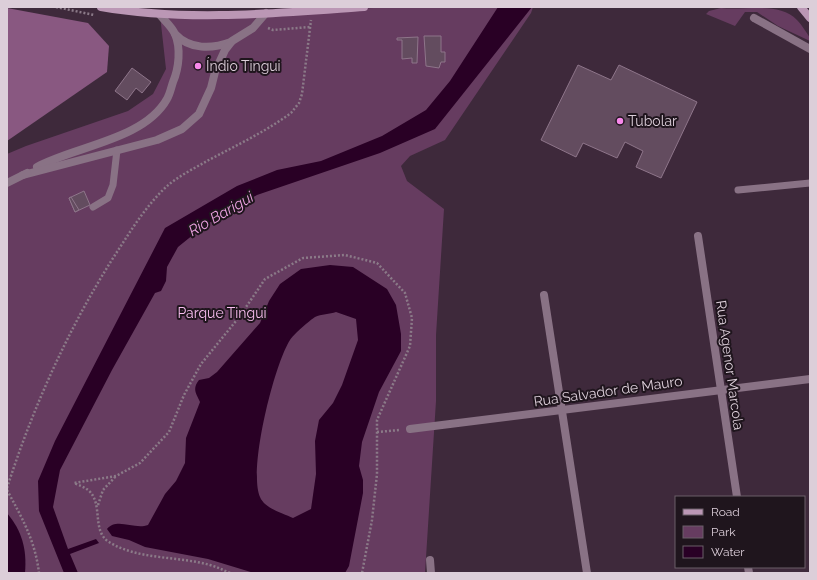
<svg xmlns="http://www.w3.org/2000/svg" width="817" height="580" viewBox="0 0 817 580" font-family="Raleway,sans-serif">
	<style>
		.green { fill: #663c60 }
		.forest { fill: #895881 }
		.water { fill: #290025; fill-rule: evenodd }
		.building { fill: #634c5f; stroke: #8e758a }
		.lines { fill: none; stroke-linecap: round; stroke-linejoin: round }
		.path { stroke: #8b7a88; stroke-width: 2.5; stroke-dasharray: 2 2; stroke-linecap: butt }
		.service { stroke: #897285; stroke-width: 7 }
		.minor { stroke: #897285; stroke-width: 8 }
		.tertiary { stroke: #897285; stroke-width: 8 }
		.secondary { stroke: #bb97b5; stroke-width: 8 }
		.poi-dot { fill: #f888ea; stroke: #1f151d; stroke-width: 1.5 }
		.labels { text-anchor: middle; stroke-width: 4; stroke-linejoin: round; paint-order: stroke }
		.poi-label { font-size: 14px; fill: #dcced9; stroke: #1f151d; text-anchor: start }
		.park-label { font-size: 14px; fill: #f8bdef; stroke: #1f151d }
		.street-label { font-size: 14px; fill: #dcced9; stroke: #1f151d }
		.water-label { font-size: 15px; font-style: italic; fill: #eba2e0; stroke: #1f151d }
	</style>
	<rect width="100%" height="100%" fill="#3e293b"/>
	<g class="green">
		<polygon points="403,7 533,7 531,13 445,140 410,156 401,166 407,181 444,209 436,335 436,401 425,573 7,573 7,154 26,146 128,111 153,94 166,69 160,15"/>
		<path d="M721 8C744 11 779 1 797 20 802 25 806 32 810 38V41L778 26 757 12H745L735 26 706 14 709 11Z"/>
	</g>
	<polygon class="forest" points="7,8 88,23 109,46 107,72 7,141"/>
	<g class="water">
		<polygon points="498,7 532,7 435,129 380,153 257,195 204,226 178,247 167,267 166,281 161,291 155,293 112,370 60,470 53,507 68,549 96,539 99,543 70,554 78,573 64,573 39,511 38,481 55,441 165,228 237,186 277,170 321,161 382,136 426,110 450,81"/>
		<path d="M330 265 353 267 387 289 396 305 401 334V351L379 392 362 442 359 466 363 480V493L349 566 345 573H254L208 559 145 547 129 540 112 536 107 529C117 517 134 530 148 525L165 494 176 481 185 463 186 438 200 402C196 393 192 389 199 380L209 378 217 372 260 323 269 301 280 284 301 269ZM336 312 356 319 358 340 342 385 333 403 319 420 315 441 316 474 311 509 293 518C283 513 265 509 260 497 248 470 274 365 290 340 293 335 310 320 315 317 321 314 330 314 336 312Z"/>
		<path d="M7 513C22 531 27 549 25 573H7Z"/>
	</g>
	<g class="building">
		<polygon points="424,36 441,36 441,52 445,52 445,62 441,62 439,68 426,66"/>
		<polygon points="418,37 417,63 412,63 412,58 402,59 402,40 397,40 397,38"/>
		<polygon points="578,65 611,80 619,65 697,102 661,178 636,167 643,151 625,142 617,158 583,143 576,157 541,140"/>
		<polygon points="132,68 151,82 142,93 136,88 127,100 115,91"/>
		<polygon points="84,191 90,205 75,212 69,198"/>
		<polygon points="71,197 79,210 75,212 69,198"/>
	</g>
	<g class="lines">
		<g class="path">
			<polyline points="56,7 94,15"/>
			<polyline points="268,28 273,30 310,27"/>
			<polyline points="377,432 400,430"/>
			<path d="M7 488C33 407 69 327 115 255 130 232 145 207 166 187 177 177 193 169 207 161 235 146 265 132 291 113L299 103 302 94 311 20"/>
			<path d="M7 490C22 518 35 540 39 573"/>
			<polyline points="98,505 103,490 116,476"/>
			<path d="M230 573C223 570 217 567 210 565 178 556 138 560 109 542 91 531 104 503 88 490 84 487 79 485 74 483L116 476 140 463 169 432 184 395 201 364 240 316 265 279 303 258 345 255 377 263 405 293 412 318 410 346 377 420V474L372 520 362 573"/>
		</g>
		<g class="service">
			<polyline points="738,190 810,183"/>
			<polyline points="93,207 108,198 113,185 117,150"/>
		</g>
		<g class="minor">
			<polyline points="754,18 810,49"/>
			<polyline points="698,236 737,497"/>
			<polyline points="544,295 587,573"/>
			<polyline points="410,429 810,379"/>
			<polyline points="430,560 431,573"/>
			<polyline points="748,567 749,573"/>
		</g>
		<g class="tertiary">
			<path d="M175 34C190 50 212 49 231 42"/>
			<path d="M37 167C75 146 144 140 167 99 170 94 171 88 173 82 179 68 181 48 175 34 172 27 165 21 160 15"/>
			<polyline points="23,175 157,140 182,129 199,114 211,88 215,72 225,50 232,41 253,28 266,13"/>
			<polyline points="7,183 27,173"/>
		</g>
		<g class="secondary">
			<path d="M101 7C186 22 279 13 364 7"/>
			<polyline points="801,7 810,18"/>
		</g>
	</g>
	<g class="poi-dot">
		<circle cx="198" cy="66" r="4"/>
		<circle cx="620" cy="121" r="4"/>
	</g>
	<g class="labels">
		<g class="poi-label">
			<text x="206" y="71">Índio Tingui</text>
			<text x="628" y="126">Tubolar</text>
		</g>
		<g class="park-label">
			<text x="222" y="318">Parque Tingui</text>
		</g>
		<g class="street-label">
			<text transform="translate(730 365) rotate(82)" y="5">Rua Agenor Marcola</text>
			<text transform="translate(608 391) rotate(-8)" y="5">Rua Salvador de Mauro</text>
		</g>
		<g class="water-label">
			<text transform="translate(221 214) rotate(-30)" y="5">Rio Barigui</text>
		</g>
	</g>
	<rect width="817" height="580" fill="none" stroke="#dcced9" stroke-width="16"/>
	<rect x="675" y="496" width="130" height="72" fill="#1f151d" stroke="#6b5f68"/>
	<rect x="683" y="509" width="20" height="6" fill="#bb97b5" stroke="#6b5f68"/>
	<text x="711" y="516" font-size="12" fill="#dcced9">Road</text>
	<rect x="683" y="526" width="20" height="12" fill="#663c60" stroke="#6b5f68"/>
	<text x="711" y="536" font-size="12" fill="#dcced9">Park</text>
	<rect x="683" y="546" width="20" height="12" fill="#290025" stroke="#6b5f68"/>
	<text x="711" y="556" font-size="12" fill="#dcced9">Water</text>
</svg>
